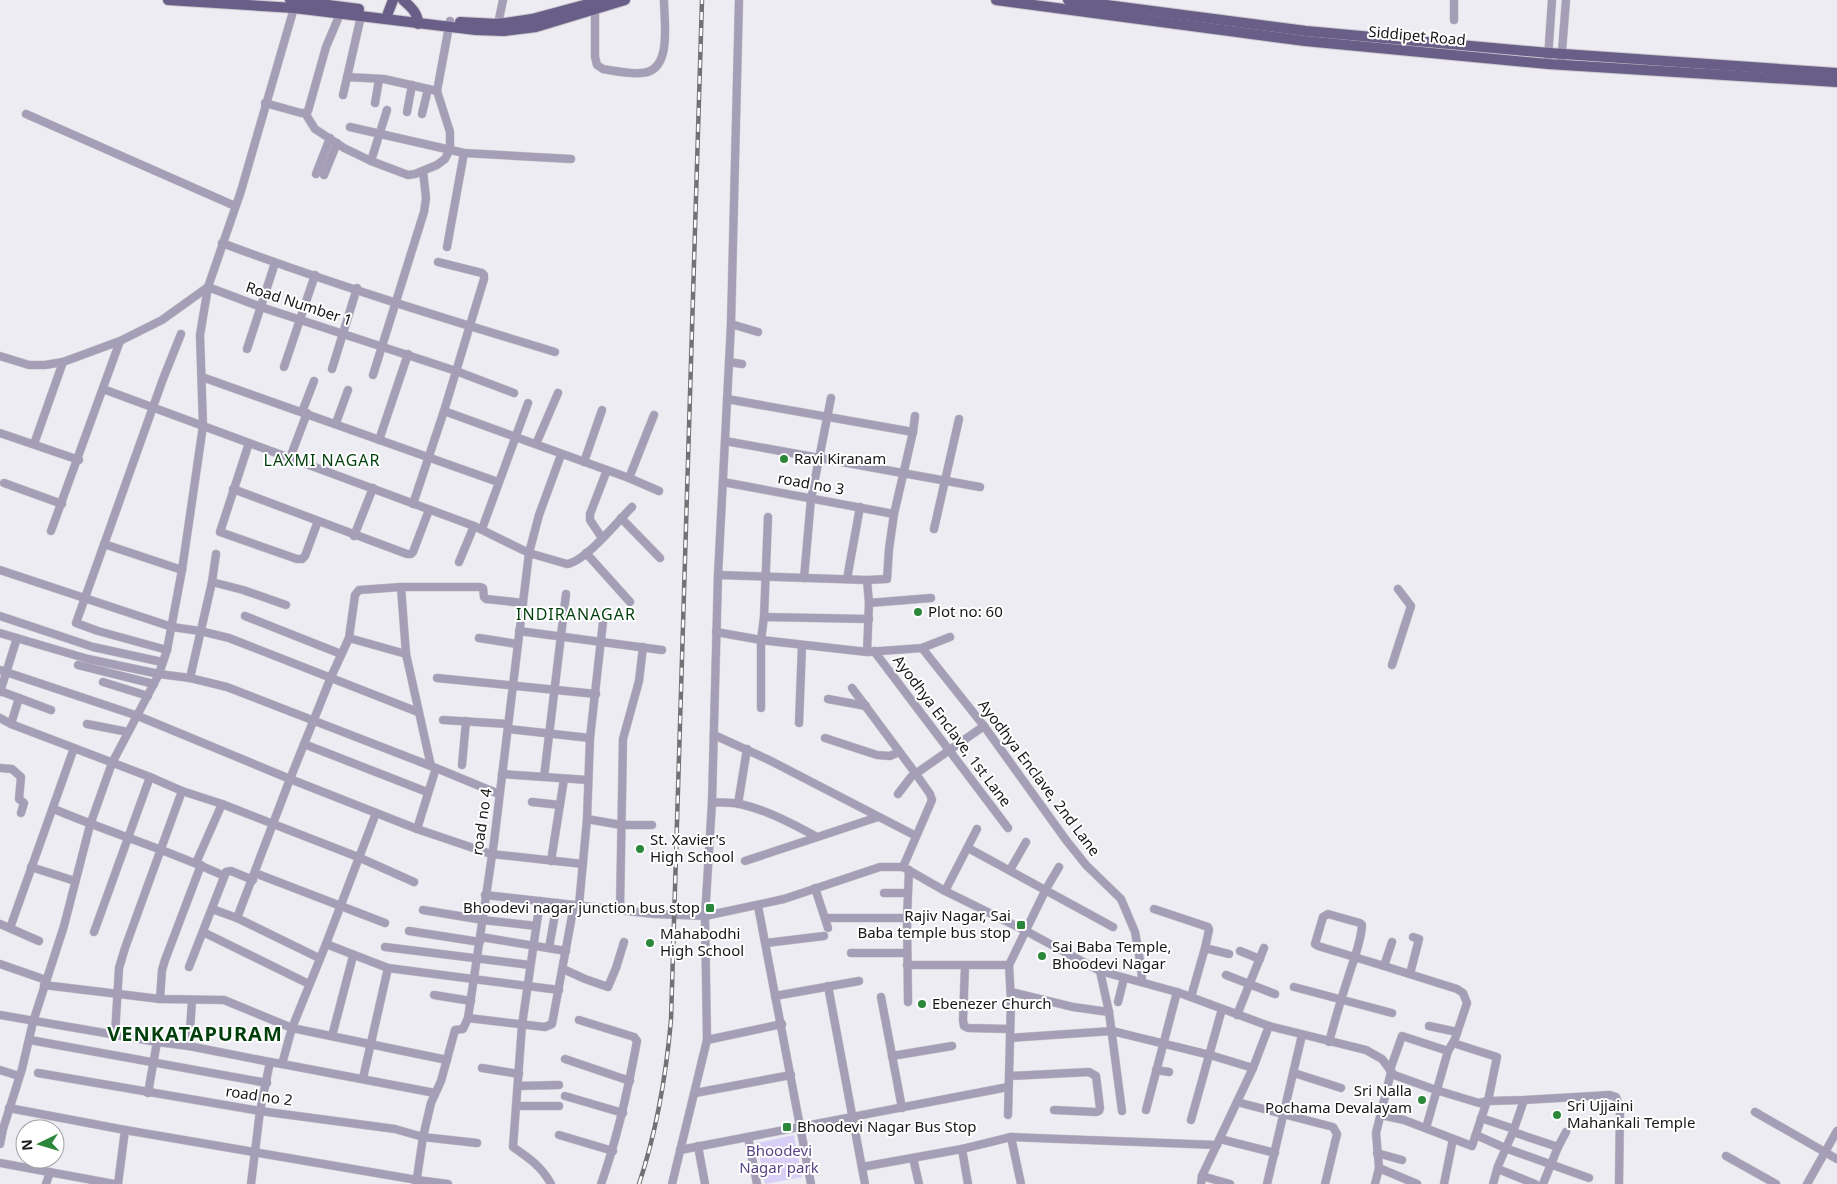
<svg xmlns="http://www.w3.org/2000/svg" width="1837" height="1184" viewBox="0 0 1837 1184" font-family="'Noto Sans',sans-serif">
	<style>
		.green { fill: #d7cff5 }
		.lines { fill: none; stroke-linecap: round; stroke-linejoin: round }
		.minor-casing { stroke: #cbcacf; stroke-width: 9 }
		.major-casing { stroke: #cbcacf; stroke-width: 12 }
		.minor { stroke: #a49fb6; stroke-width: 8 }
		.major { stroke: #685e87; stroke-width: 10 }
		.rail-casing { stroke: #727175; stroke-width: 4.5 }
		.rail { stroke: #fff; stroke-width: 2.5; stroke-dasharray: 8; stroke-linecap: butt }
		.poi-dot { fill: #2b8739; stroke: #fff; stroke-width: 2 }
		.labels { text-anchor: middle; stroke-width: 4; stroke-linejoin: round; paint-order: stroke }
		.street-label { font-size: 15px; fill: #171618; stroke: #fff }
		.poi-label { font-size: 15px; fill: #171618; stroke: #fff; text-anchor: start }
		.park-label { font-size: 15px; fill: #584586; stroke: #fff }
		.neighbourhood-label { font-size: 16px; letter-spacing: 1px; fill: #003f0c; stroke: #fff }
		.district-label { font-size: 20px; font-weight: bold; letter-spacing: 1px; fill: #003f0c; stroke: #fff }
	</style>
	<rect width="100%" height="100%" fill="#edecf2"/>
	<polygon class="green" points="794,1135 802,1177 765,1184 757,1143"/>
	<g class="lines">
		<defs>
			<g id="minor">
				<polyline points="1454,0 1454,20"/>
				<path d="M595 10V57L597 65 603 69C615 71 629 74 641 73 673 72 664 22 664 0"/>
				<polyline points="498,24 503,0"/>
				<polyline points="1548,58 1552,0"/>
				<polyline points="1561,64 1566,0"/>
				<polyline points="347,77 384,79 437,91"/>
				<polyline points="343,95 361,16"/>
				<polyline points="265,103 301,113 305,113 308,111 326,47 340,14"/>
				<polyline points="375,103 379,80"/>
				<polyline points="407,112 412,85"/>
				<polyline points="305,113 315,129 344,148 371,161 408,175 415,174 437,165 445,159 450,149 450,132 437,91 450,21"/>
				<polyline points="26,114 235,206"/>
				<polyline points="422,114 428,89"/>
				<polyline points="350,127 464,153 571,159"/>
				<polyline points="371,161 387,110"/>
				<polyline points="316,174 330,138"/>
				<polyline points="324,175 337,143"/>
				<path d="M222 243C331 284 443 318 555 352"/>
				<polyline points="447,247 464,153"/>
				<polyline points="731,324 758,332"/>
				<polyline points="247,349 275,263"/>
				<polyline points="0,356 29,365 45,365 63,362 120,341 162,320 208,287 261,307 456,371 514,393"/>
				<polyline points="729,362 742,364"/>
				<polyline points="284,367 315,275"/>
				<polyline points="332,369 357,288"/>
				<polyline points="373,375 424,212 426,198 423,171"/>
				<polyline points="202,377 498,482"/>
				<path d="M103 389 474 526 529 553 567 564C586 561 618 521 632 507"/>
				<polyline points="727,399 913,432"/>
				<polyline points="444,411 629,478 659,491"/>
				<polyline points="302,412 314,381"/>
				<polyline points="336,423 348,390"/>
				<polyline points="0,433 79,460"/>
				<polyline points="379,440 408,354"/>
				<polyline points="725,441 980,487"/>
				<polyline points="249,443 220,532 297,559 302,559 305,556 318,521"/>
				<polyline points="34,444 63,362"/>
				<polyline points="536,444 558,393"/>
				<polyline points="290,458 307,413"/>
				<polyline points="584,462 602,410"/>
				<polyline points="629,478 654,415"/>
				<polyline points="723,482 894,514"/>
				<polyline points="4,483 62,504"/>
				<polyline points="233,489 407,554 411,554 413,552 429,510"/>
				<polyline points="413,504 444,411 484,279 484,275 482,273 438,262"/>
				<polyline points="621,518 660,558"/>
				<polyline points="482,529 528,403"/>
				<polyline points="934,529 959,419"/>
				<polyline points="51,531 120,341"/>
				<polyline points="354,536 373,488"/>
				<polyline points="602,538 590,520 590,514 607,470"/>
				<polyline points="104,544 182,570"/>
				<polyline points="586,553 630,602"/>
				<polyline points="459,562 474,526"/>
				<polyline points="0,570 172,627 200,631 229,638 418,712"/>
				<polyline points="718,575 867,580 887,579 889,549 894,514 913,432 915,416"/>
				<polyline points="804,578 811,499 831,398"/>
				<polyline points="847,579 860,507"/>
				<polyline points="867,580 869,603 867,652"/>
				<polyline points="212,582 243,590 286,605"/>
				<polyline points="401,587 406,654 431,766"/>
				<polyline points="869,603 931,598"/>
				<polyline points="0,616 93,647 162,662"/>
				<polyline points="245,616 341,654"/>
				<polyline points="764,617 869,619"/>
				<polyline points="519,631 662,650"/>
				<polyline points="716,632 761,640 867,652 922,648 950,637"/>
				<polyline points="0,633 88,659 159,674 190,678 227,687 436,768 499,794"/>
				<polyline points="349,638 406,654"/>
				<polyline points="479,638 517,644"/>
				<polyline points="922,648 984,726 1066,840 1086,865 1121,899 1135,932 1141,966 1142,982"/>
				<polyline points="167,650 98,631 76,623 163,379 181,334"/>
				<polyline points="874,651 1008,828"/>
				<polyline points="78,665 154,684"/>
				<polyline points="1392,665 1411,606 1398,589"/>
				<polyline points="0,670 138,716 290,779 417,829 491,854 583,864"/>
				<polyline points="190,678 212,582 216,554"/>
				<polyline points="437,678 596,694"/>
				<polyline points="103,682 148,696"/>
				<polyline points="852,688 916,774 930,794 932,800 903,867"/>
				<polyline points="0,691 51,710"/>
				<polyline points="0,692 17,638"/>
				<polyline points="828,699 866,706"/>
				<polyline points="761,708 761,640 764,617 768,517"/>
				<polyline points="0,718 11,724 150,777 182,791 222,804 358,857 414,882"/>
				<polyline points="443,720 508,724"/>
				<polyline points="799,723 802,645"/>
				<polyline points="11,724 19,698"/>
				<polyline points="87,724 128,732"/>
				<polyline points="508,729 590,738"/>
				<polyline points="714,735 769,760 916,836"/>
				<polyline points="825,738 877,755 890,756 899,752"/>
				<polyline points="304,744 427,792"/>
				<polyline points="462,765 466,721"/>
				<polyline points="0,768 12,769 21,777 19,799 24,803 21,813"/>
				<polyline points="502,774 588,780"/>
				<polyline points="544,777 566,594"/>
				<polyline points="898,794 911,777 984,726"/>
				<polyline points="532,802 560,805"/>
				<path d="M712 802C721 803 731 802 740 804 767 810 793 824 817 837"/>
				<polyline points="738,804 747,749"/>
				<path d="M54 809C110 833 169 850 224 876"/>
				<polyline points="587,819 621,825 652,825"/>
				<polyline points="417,829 436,768"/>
				<polyline points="968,848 1113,927"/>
				<polyline points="551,861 564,779"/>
				<polyline points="745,861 878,817"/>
				<polyline points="196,863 222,804"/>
				<polyline points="31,867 75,881"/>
				<polyline points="1010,870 1026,842"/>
				<polyline points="255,873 385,923"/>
				<polyline points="815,888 828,928"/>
				<polyline points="945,891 977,829"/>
				<polyline points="884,893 907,893"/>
				<polyline points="485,895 654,914 705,916 784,899 880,867 903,867 945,891 1026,931 1100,971 1177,992 1269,1026 1366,1050 1382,1059 1394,1075 1436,1090 1479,1103 1488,1101 1524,1100 1610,1095 1616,1097 1620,1109 1619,1184"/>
				<path d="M540 901 522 1025 513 1147C529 1158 542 1167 551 1184"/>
				<polyline points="579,905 587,819 590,738 604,613"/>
				<polyline points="758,906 811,1184"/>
				<polyline points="212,909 237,918 319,958"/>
				<polyline points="1154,909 1208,927 1209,930 1205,948"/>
				<polyline points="423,910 483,920 536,926"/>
				<polyline points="620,910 623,739 639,681 643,647"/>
				<polyline points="237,918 290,779 331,677 349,638 355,595 359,590 401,587 480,587 483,588 484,597 486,599 523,603"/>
				<polyline points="825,918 907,918"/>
				<polyline points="0,924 39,941"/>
				<polyline points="10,928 74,748"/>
				<polyline points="409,931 480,942"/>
				<polyline points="94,932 150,777"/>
				<polyline points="203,932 309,984"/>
				<polyline points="481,937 566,951"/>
				<polyline points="1392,942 1384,966 1457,989 1463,993 1467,1003 1455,1039 1448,1051 1426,1128"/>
				<polyline points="766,943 824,936"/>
				<polyline points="326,944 388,968 559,990"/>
				<polyline points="385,947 530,965"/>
				<polyline points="549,948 557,903"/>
				<polyline points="1240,951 1260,959"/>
				<polyline points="851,953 907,953"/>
				<polyline points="0,964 46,980"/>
				<polyline points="907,965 1009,965"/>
				<polyline points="965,966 963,1020 964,1026 968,1028 1010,1029"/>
				<polyline points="189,967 226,872 231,871 253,880"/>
				<polyline points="563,969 585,979 608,987 616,968 624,942"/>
				<polyline points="1100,971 1109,1012 1122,1111"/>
				<polyline points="1410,974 1419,939 1413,937"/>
				<polyline points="1226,975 1275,994"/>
				<polyline points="44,985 160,999 224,1000 292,1028 447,1060"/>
				<polyline points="828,986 865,1184"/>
				<polyline points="1294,987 1392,1013"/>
				<polyline points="1011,992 1073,1007 1109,1012"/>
				<polyline points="434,995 471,1001"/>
				<polyline points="775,996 859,981"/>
				<polyline points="881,997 902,1108"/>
				<polyline points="1191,997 1205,948 1229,954"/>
				<polyline points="160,999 162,970 165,960 201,865"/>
				<polyline points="192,1000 189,1046 270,1062"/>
				<polyline points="908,1002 907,918 909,870"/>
				<polyline points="1118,1002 1124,978"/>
				<polyline points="0,1015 157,1042 148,1093"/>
				<polyline points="1237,1015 1264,948"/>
				<polyline points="468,1018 545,1027 552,1024 574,905"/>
				<path d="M579 1020 634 1037 637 1041C628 1090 618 1137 601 1184"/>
				<polyline points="1429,1026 1457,1032"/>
				<polyline points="115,1035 119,968 125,948 182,791"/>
				<polyline points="332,1036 353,956"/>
				<polyline points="1010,1038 1112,1031 1210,1055 1253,1068"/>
				<polyline points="30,1040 267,1083"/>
				<polyline points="707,1040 782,1024"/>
				<polyline points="157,1042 189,1046"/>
				<path d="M1329 1042C1335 1020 1341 999 1348 978 1353 961 1361 943 1362 925L1360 923 1328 914 1323 917 1315 944 1318 946 1384 966"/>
				<polyline points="1453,1043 1497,1057 1488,1101"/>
				<polyline points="892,1056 952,1046"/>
				<polyline points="565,1059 630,1081"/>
				<polyline points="282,1064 435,1093"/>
				<polyline points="482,1068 519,1074"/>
				<polyline points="0,1070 19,1076"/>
				<polyline points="1156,1070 1169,1072"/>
				<polyline points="1390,1070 1402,1036 1448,1051"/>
				<polyline points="38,1073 260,1111 395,1129 423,1137 477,1143"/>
				<polyline points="1294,1073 1341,1088"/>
				<polyline points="1009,1076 1089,1072 1096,1076 1100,1108 1099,1111 1096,1112 1054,1110"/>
				<polyline points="363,1078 388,968"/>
				<polyline points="518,1086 559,1085"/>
				<polyline points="695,1093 791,1075"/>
				<polyline points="565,1096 623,1113"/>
				<polyline points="1237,1102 1333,1127 1337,1134 1325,1184"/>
				<polyline points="516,1106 559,1106"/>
				<polyline points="9,1108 125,1130 417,1180 448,1184"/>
				<polyline points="1146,1110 1177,992"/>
				<polyline points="1755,1112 1837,1159"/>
				<polyline points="1008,1115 1011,1001 1009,965 1046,889 1059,867"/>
				<polyline points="1381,1115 1404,1120 1472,1146 1487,1101"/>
				<polyline points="1481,1118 1514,1129"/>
				<polyline points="1191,1120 1222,1009"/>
				<polyline points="1513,1132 1558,1147 1543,1184"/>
				<polyline points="559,1135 613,1151"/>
				<polyline points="1476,1135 1505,1148 1589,1178"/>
				<polyline points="748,1137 757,1184"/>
				<polyline points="1011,1137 1217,1145"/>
				<polyline points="1220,1139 1275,1153"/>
				<polyline points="0,1144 3,1129 22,1069 33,1022 64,926 90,825 112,763 159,674 167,650 182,570 203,426 200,335 208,287 241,191 294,8"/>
				<polyline points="698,1146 705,1184"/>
				<polyline points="1558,1147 1566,1132"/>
				<polyline points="962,1149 968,1184"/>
				<polyline points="680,1150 1008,1087"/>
				<polyline points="1377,1153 1402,1160"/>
				<polyline points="1726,1156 1776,1184"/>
				<polyline points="913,1158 919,1184"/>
				<polyline points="0,1163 114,1184"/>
				<polyline points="862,1167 962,1149 1011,1137 1021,1184"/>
				<polyline points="1379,1168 1417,1184"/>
				<polyline points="1498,1169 1535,1184"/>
				<polyline points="1202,1176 1230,1184"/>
				<polyline points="46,1184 50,1172"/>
				<polyline points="118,1184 125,1130"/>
				<polyline points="251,1184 260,1111 270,1062 282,1064 292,1028 326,944 376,813"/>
				<polyline points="416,1184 423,1137 431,1103 441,1081 455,1030 463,1029 468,1018 494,842 529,553 539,515 561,455"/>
				<polyline points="672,1184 707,1040 705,916 712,802 718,575 731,324 739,0"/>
				<polyline points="1201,1184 1202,1176 1253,1068 1269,1026"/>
				<polyline points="1267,1184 1302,1035"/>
				<polyline points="1375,1184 1379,1168 1376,1133 1391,1072"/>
				<polyline points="1444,1184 1453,1139"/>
				<polyline points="1493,1184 1498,1166 1513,1132 1524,1100"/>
				<polyline points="1807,1184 1837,1131"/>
			</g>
			<g id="major">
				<polyline points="168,0 294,8 476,30 504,31 536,27 625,0"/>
				<polyline points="290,0 359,9"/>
				<path d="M403 0C411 7 418 13 418 24"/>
				<polyline points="996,0 1305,41 1548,64 1837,82"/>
				<polyline points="1068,0 1306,31 1549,53 1837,73"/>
				<polyline points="388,13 393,0"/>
				<polyline points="460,22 498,24 532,19 603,0"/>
			</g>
		</defs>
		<use href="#minor" class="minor-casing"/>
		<use href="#major" class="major-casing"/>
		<use href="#minor" class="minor"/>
		<use href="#major" class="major"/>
		<defs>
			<path id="rail" d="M639 1184C657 1130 666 1076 671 1020L702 0"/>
		</defs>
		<use href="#rail" class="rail-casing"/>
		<use href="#rail" class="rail"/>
	</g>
	<g class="poi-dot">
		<circle cx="784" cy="459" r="5"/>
		<circle cx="918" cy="612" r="5"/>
		<circle cx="640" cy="849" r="5"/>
		<rect x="705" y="903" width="10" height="10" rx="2.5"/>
		<rect x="1016" y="920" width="10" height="10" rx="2.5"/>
		<circle cx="650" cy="943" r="5"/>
		<circle cx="1042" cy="956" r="5"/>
		<circle cx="922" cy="1004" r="5"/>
		<circle cx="1422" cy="1100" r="5"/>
		<circle cx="1557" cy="1115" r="5"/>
		<rect x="782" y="1122" width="10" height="10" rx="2.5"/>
	</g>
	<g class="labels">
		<g class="street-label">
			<text transform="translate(1417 36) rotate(5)" y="5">Siddipet Road</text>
			<text transform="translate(299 304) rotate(18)" y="5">Road Number 1</text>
			<text transform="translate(811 484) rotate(10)" y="5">road no 3</text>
			<text transform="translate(952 731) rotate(53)" y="5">Ayodhya Enclave, 1st Lane</text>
			<text transform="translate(1039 778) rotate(53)" y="5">Ayodhya Enclave, 2nd Lane</text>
			<text transform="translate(482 822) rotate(-82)" y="5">road no 4</text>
			<text transform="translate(259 1096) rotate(8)" y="5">road no 2</text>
		</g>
		<g class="poi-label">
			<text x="794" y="464">Ravi Kiranam</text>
			<text x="928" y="617">Plot no: 60</text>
			<text x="650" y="845">St. Xavier's<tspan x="650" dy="17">High School</tspan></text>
			<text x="700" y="913" text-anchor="end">Bhoodevi nagar junction bus stop</text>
			<text x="1011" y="921" text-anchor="end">Rajiv Nagar, Sai<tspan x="1011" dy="17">Baba temple bus stop</tspan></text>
			<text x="660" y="939">Mahabodhi<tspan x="660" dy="17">High School</tspan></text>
			<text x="1052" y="952">Sai Baba Temple,<tspan x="1052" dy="17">Bhoodevi Nagar</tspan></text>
			<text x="932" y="1009">Ebenezer Church</text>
			<text x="1412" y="1096" text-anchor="end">Sri Nalla<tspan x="1412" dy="17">Pochama Devalayam</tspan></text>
			<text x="1567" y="1111">Sri Ujjaini<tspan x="1567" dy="17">Mahankali Temple</tspan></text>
			<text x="797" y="1132">Bhoodevi Nagar Bus Stop</text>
		</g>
		<g class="park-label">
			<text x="779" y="1156">Bhoodevi<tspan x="779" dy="17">Nagar park</tspan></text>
		</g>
		<g class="neighbourhood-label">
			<text x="322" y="466">LAXMI NAGAR</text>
			<text x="576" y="620">INDIRANAGAR</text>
		</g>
		<g class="district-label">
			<text x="195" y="1041">VENKATAPURAM</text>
		</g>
	</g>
	<g transform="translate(40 1144) rotate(265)"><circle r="24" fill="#ffffff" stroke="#a2a2a3"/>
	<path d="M0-4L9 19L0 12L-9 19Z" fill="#2b8739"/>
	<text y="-8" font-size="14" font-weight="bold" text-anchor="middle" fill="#171618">N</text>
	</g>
</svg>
